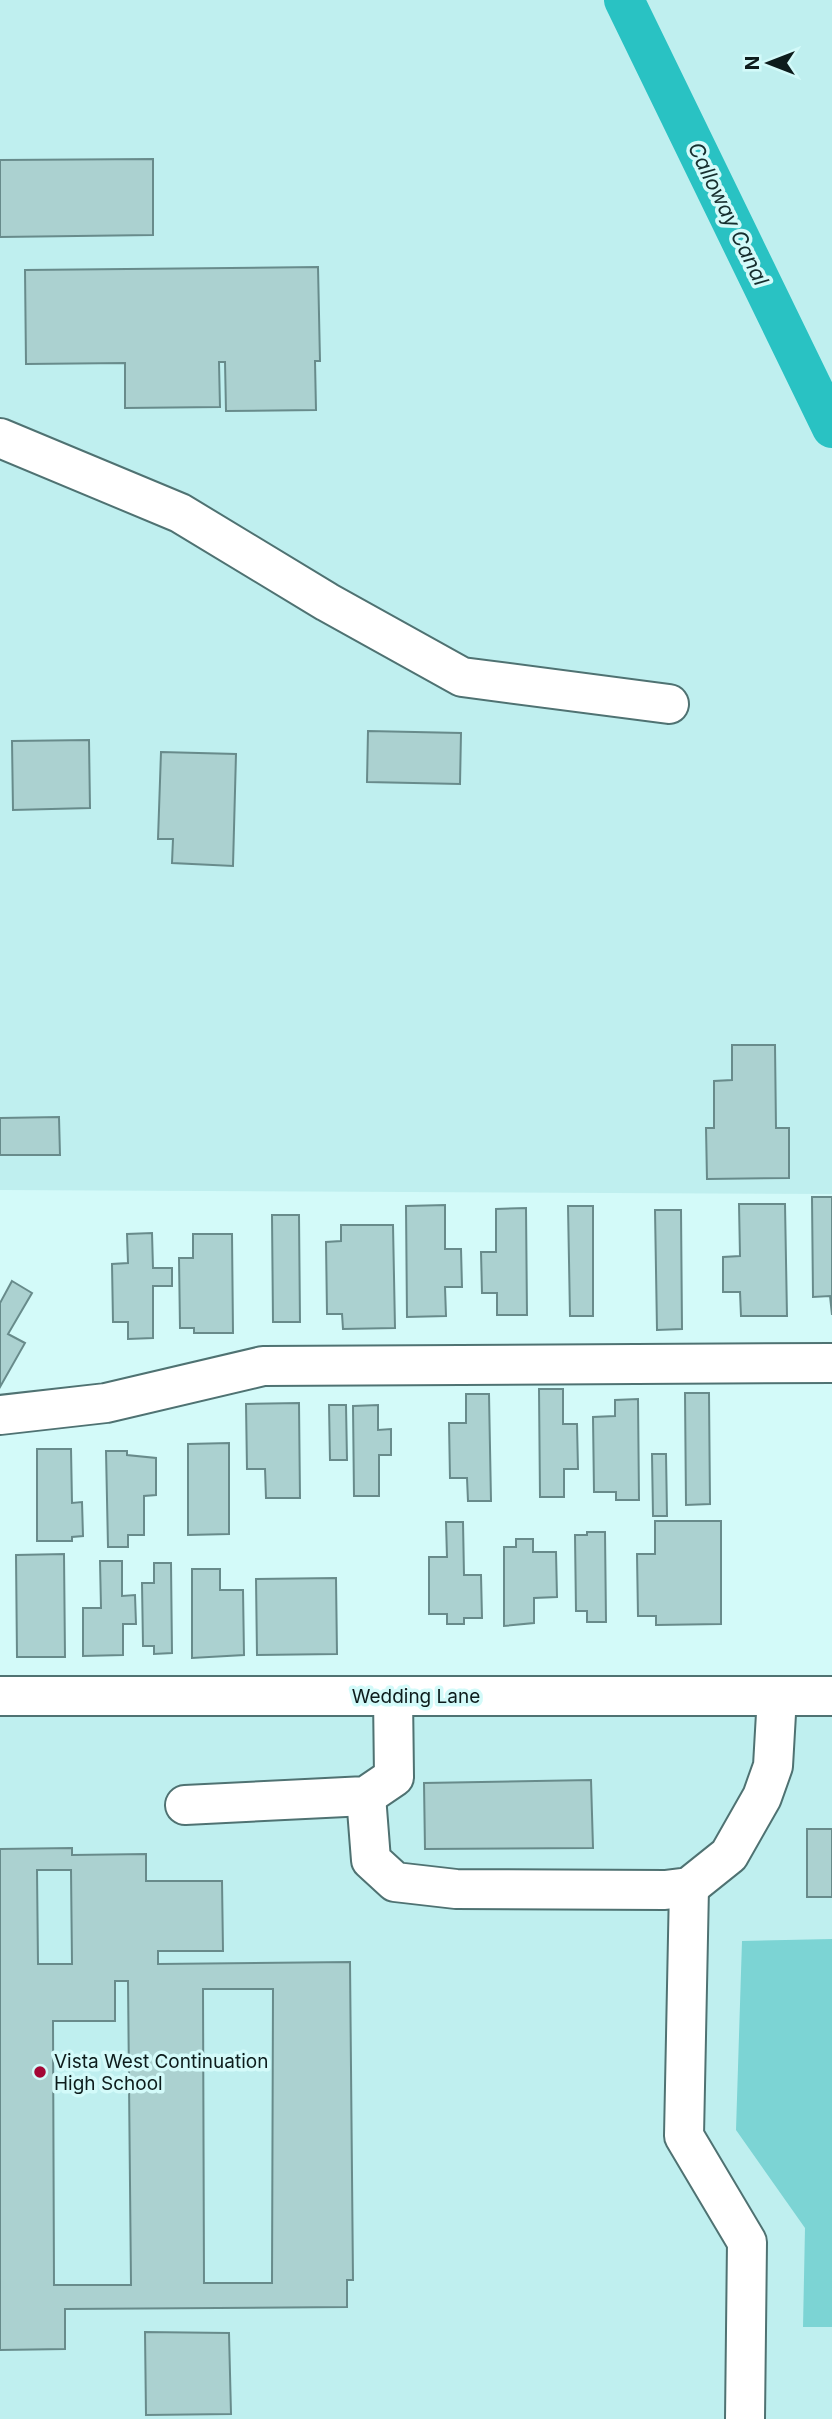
<svg xmlns="http://www.w3.org/2000/svg" width="832" height="2419" viewBox="0 0 832 2419" font-family="Inter,sans-serif">
	<style>
		.built { fill: #bfefef }
		.green { fill: #7cd4d4 }
		.lines { fill: none; stroke-linecap: round; stroke-linejoin: round }
		.canal { stroke: #29c2c3; stroke-width: 40 }
		.building { fill: #abd1d0; stroke: #688b8b; stroke-width: 2; fill-rule: evenodd }
		.minor-casing { stroke: #4f7272; stroke-width: 42 }
		.minor { stroke: #fff; stroke-width: 38 }
		.poi-dot { fill: #a40735; stroke: #d3faf9; stroke-width: 2.5 }
		.labels { text-anchor: middle; stroke-width: 7; stroke-linejoin: round; paint-order: stroke }
		.street-label { font-size: 19px; fill: #0d1c1c; stroke: #d3faf9 }
		.poi-label { font-size: 19px; fill: #0d1c1c; stroke: #d3faf9; text-anchor: start }
		.water-label { font-size: 21px; font-style: italic; fill: #162e2e; stroke: #d3faf9 }
	</style>
	<rect width="100%" height="100%" fill="#d3faf9"/>
	<g class="built">
		<polygon points="0,0 832,0 832,1194 0,1190"/>
		<polygon points="832,1698 832,2419 0,2419 0,1707"/>
	</g>
	<polygon class="green" points="832,1939 832,2327 803,2327 805,2228 736,2130 742,1941"/>
	<g class="lines">
		<polyline class="canal" points="624,0 832,428"/>
	</g>
	<g class="building">
		<polygon points="153,159 153,235 0,237 0,160"/>
		<polygon points="318,267 320,361 315,361 316,410 226,411 225,362 219,362 220,407 125,408 125,363 26,364 25,270"/>
		<polygon points="368,731 461,733 460,784 367,782"/>
		<polygon points="89,740 90,808 13,810 12,741"/>
		<polygon points="161,752 236,754 233,866 172,863 173,839 158,839"/>
		<polygon points="732,1045 775,1045 776,1128 789,1128 789,1178 707,1179 706,1128 714,1128 714,1081 732,1080"/>
		<polygon points="59,1117 60,1155 0,1155 0,1118"/>
		<polygon points="812,1197 832,1197 832,1315 830,1296 813,1297"/>
		<polygon points="739,1204 785,1204 787,1316 741,1316 740,1292 723,1292 723,1257 740,1256"/>
		<polygon points="445,1205 445,1249 461,1249 462,1287 445,1287 446,1316 407,1317 406,1206"/>
		<polygon points="568,1206 593,1206 593,1316 570,1316"/>
		<polygon points="526,1208 527,1315 497,1315 497,1293 482,1293 481,1252 496,1252 496,1209"/>
		<polygon points="655,1210 681,1210 682,1329 657,1330"/>
		<polygon points="272,1215 299,1215 300,1322 273,1322"/>
		<polygon points="341,1225 393,1225 395,1328 343,1329 342,1314 327,1314 326,1242 341,1241"/>
		<polygon points="152,1233 153,1268 172,1268 172,1286 153,1286 153,1338 128,1339 128,1322 113,1322 112,1264 128,1263 127,1234"/>
		<polygon points="193,1234 232,1234 233,1333 194,1333 194,1328 180,1328 179,1258 193,1258"/>
		<polygon points="12,1281 32,1293 8,1334 25,1343 0,1387 0,1303"/>
		<polygon points="539,1389 563,1389 563,1424 577,1424 578,1469 564,1469 564,1497 540,1497"/>
		<polygon points="685,1393 709,1393 710,1504 686,1505"/>
		<polygon points="466,1394 489,1394 491,1501 468,1501 467,1478 450,1478 449,1423 466,1423"/>
		<polygon points="638,1399 639,1500 616,1500 616,1492 594,1492 593,1417 615,1416 615,1400"/>
		<polygon points="299,1403 300,1498 266,1498 265,1469 247,1469 246,1404"/>
		<polygon points="329,1405 346,1405 347,1460 330,1460"/>
		<polygon points="378,1405 378,1430 391,1429 391,1455 379,1455 379,1496 354,1496 353,1406"/>
		<polygon points="229,1443 229,1534 188,1535 188,1444"/>
		<polygon points="37,1449 71,1449 72,1503 82,1502 83,1536 72,1537 72,1541 37,1541"/>
		<polygon points="106,1451 127,1451 127,1455 156,1458 156,1495 144,1496 144,1535 128,1535 128,1547 108,1547"/>
		<polygon points="652,1454 666,1454 667,1516 653,1516"/>
		<polygon points="655,1521 721,1521 721,1624 656,1625 656,1616 638,1616 637,1554 655,1554"/>
		<polygon points="446,1522 463,1522 464,1575 481,1575 482,1618 464,1618 464,1624 447,1624 447,1614 429,1614 429,1557 447,1557"/>
		<polygon points="587,1532 605,1532 606,1622 587,1622 587,1611 576,1611 575,1535 587,1535"/>
		<polygon points="516,1539 533,1539 533,1552 556,1552 557,1597 534,1598 534,1623 504,1626 504,1547 516,1547"/>
		<polygon points="64,1554 65,1657 17,1657 16,1555"/>
		<polygon points="100,1561 122,1561 122,1596 135,1595 136,1624 123,1624 123,1655 83,1656 83,1608 101,1608"/>
		<polygon points="154,1563 171,1563 172,1653 154,1654 154,1646 143,1646 142,1583 154,1583"/>
		<polygon points="192,1569 220,1569 220,1590 243,1590 244,1655 192,1658"/>
		<polygon points="336,1578 337,1654 257,1655 256,1579"/>
		<polygon points="591,1780 593,1848 425,1849 424,1783"/>
		<rect x="807" y="1829" width="25" height="68"/>
		<path d="M72 1848V1855L146 1854V1881H222L223 1951H158V1964L350 1962 353 2280H347V2307L65 2309V2349L0 2350V1849ZM37 1870H71L72 1964H38ZM115 1981H128L131 2285H54L53 2021H115ZM203 1989H273L272 2283H204Z"/>
		<polygon points="145,2332 229,2333 231,2414 146,2415"/>
	</g>
	<g class="lines">
		<defs>
			<g id="minor">
				<polyline points="0,438 180,513 327,602 462,677 669,704"/>
				<polyline points="0,1415 106,1403 263,1366 832,1363"/>
				<polyline points="0,1696 832,1696"/>
				<polyline points="366,1796 371,1860 395,1882 456,1889 665,1890 689,1887 729,1855 762,1797 773,1766 777,1696"/>
				<polyline points="185,1805 366,1796 394,1777 393,1696"/>
				<polyline points="689,1887 684,2136 747,2242 745,2419"/>
			</g>
		</defs>
		<use href="#minor" class="minor-casing"/>
		<use href="#minor" class="minor"/>
	</g>
	<circle class="poi-dot" cx="40" cy="2072" r="7"/>
	<g class="labels">
		<g class="street-label">
			<text x="416" y="1703">Wedding Lane</text>
		</g>
		<g class="poi-label">
			<text x="54" y="2068">Vista West Continuation<tspan x="54" dy="22">High School</tspan></text>
		</g>
		<g class="water-label">
			<text transform="translate(728 214) rotate(64)" y="7">Calloway Canal</text>
		</g>
	</g>
	<g transform="translate(769 63) rotate(270)" stroke="#d3faf9" stroke-width="5" paint-order="stroke">
	<path d="M0-5L12 26L0 18L-12 26Z" fill="#0d1c1c"/>
	<text y="-10" font-size="19" font-weight="bold" text-anchor="middle" fill="#0d1c1c">N</text>
	</g>
</svg>
